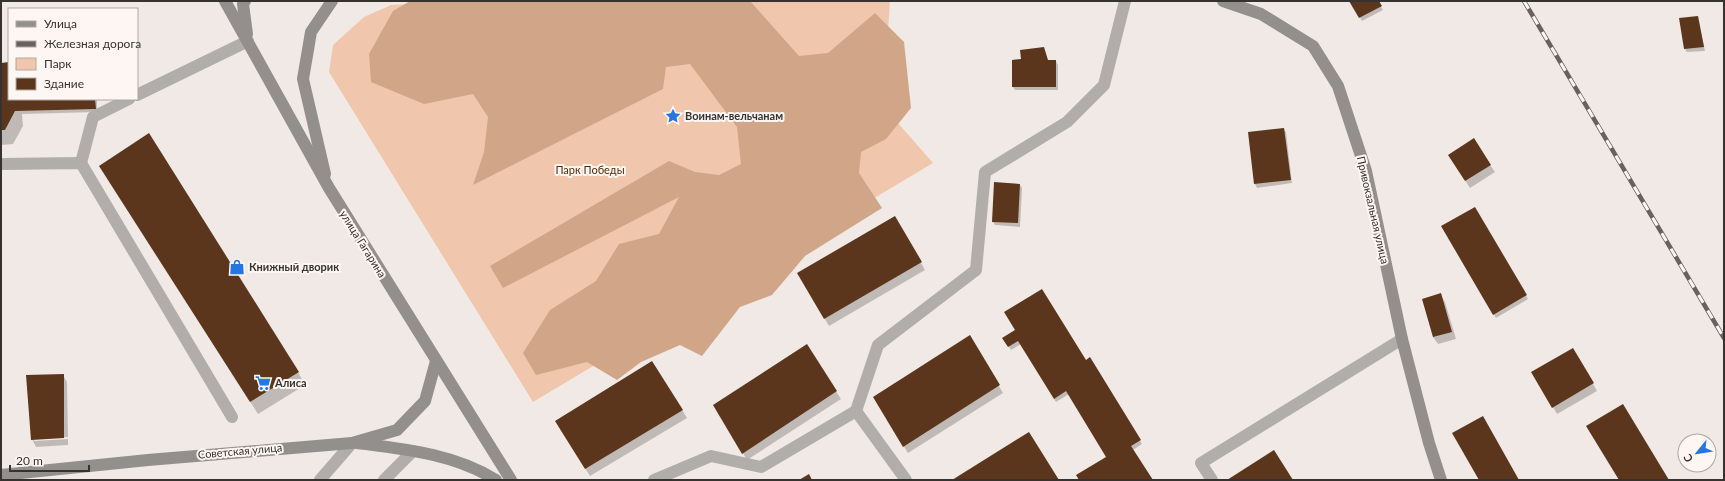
<svg xmlns="http://www.w3.org/2000/svg" width="1725" height="481" viewBox="0 0 1725 481" font-family="Lato,sans-serif">
	<style>
		.green { fill: #f0c7ac }
		.forest { fill: #d1a588 }
		.shadow { fill: #0003 }
		.building { fill: #5b361c }
		.lines { fill: none; stroke-linecap: round; stroke-linejoin: round }
		.lane { stroke: #b0adab; stroke-width: 12 }
		.street { stroke: #b0adab; stroke-width: 12 }
		.secondary { stroke: #938f8c; stroke-width: 12 }
		.rail-casing { stroke: #66625f; stroke-width: 4.5 }
		.rail { stroke: #fef6f2; stroke-width: 3; stroke-dasharray: 9; stroke-linecap: butt }
		.labels { text-anchor: middle; stroke-width: 4; stroke-linejoin: round; paint-order: stroke }
		.poi-label { font-size: 11px; font-weight: bold; fill: #353230; stroke: #fef6f2; text-anchor: start }
		.park-label { font-size: 11px; fill: #542a07; stroke: #fef6f2 }
		.street-label { font-size: 11px; fill: #353230; stroke: #fef6f2 }
	</style>
	<rect width="100%" height="100%" fill="#f1e9e5"/>
	<polygon class="green" points="478,1 890,1 883,106 933,163 533,402 329,72 333,45 364,17 391,5"/>
	<polygon class="forest" points="410,1 750,1 799,56 828,53 875,13 904,42 911,108 886,139 861,152 859,173 882,208 805,256 772,295 740,307 702,356 680,345 641,362 617,380 587,362 536,375 523,353 550,310 596,281 619,244 659,234 679,197 503,288 490,266 669,161 695,172 719,175 741,164 737,127 690,64 666,67 663,89 473,185 484,152 488,117 473,94 424,104 371,82 369,54 393,11"/>
	<g class="shadow">
		<polygon points="1351,1 1378,1 1383,10 1362,21"/>
		<polygon points="1698,17 1705,51 1687,52 1685,49"/>
		<polygon points="1048,61 1056,61 1058,65 1058,90 1015,90 1013,87"/>
		<polygon points="9,63 9,99 97,99 97,112 22,114 23,126 13,144 1,145 1,64"/>
		<polygon points="1284,129 1286,132 1292,183 1257,188 1255,184 1249,133"/>
		<polygon points="1453,162 1490,165 1495,172 1470,188"/>
		<polygon points="107,178 298,372 305,385 258,414"/>
		<polygon points="1020,185 1022,188 1020,227 995,225 993,222"/>
		<polygon points="1475,208 1528,299 1496,318 1442,227"/>
		<polygon points="895,217 925,270 829,326 798,274"/>
		<polygon points="1441,295 1445,302 1456,339 1438,344 1433,337 1423,300"/>
		<polygon points="1016,331 1086,361 1090,359 1142,444 1133,450 1151,480 1080,480 1108,457 1069,394 1056,402 1021,344 1011,350 1004,339"/>
		<polygon points="970,337 1003,393 908,453 874,398"/>
		<polygon points="807,346 841,399 747,460 714,406"/>
		<polygon points="1573,349 1597,391 1557,414 1533,372"/>
		<polygon points="652,362 687,418 590,476 560,429"/>
		<polygon points="63,375 67,382 68,437 34,439 34,441 68,439 68,445 36,447 32,439"/>
	</g>
	<g class="building">
		<polygon points="1349,1 1379,1 1382,6 1359,18"/>
		<polygon points="1698,16 1704,47 1684,49 1679,18"/>
		<polygon points="1044,47 1048,60 1056,60 1056,87 1012,87 1012,60 1021,59 1020,50"/>
		<polygon points="9,62 9,99 95,99 96,109 15,111 5,130 1,130 1,63"/>
		<polygon points="1284,128 1291,180 1254,184 1248,132"/>
		<polygon points="149,133 299,372 250,402 99,166"/>
		<polygon points="1474,138 1491,165 1465,181 1448,155"/>
		<polygon points="994,182 1020,184 1018,223 992,222"/>
		<polygon points="1475,207 1527,295 1493,315 1441,226"/>
		<polygon points="895,216 922,262 824,319 797,273"/>
		<polygon points="1042,289 1086,360 1090,357 1141,440 1131,446 1153,480 1079,480 1076,475 1106,457 1066,391 1054,399 1018,341 1008,347 1002,338 1015,330 1004,312"/>
		<polygon points="1441,293 1452,332 1433,337 1422,299"/>
		<polygon points="970,335 1000,385 903,447 873,397"/>
		<polygon points="807,344 837,391 742,454 713,405"/>
		<polygon points="1573,348 1594,383 1552,408 1531,372"/>
		<polygon points="652,361 683,410 585,469 555,421"/>
		<polygon points="64,374 64,438 31,440 26,375"/>
		<polygon points="1623,404 1669,480 1619,480 1586,426"/>
		<polygon points="1483,416 1519,480 1479,480 1452,433"/>
		<polygon points="1029,432 1059,480 952,480"/>
		<polygon points="1274,450 1293,480 1227,480"/>
		<polygon points="809,474 812,480 799,480"/>
	</g>
	<g class="lines">
		<g class="lane">
			<polyline points="137,95 248,41"/>
			<polyline points="81,163 93,117 129,99"/>
			<polyline points="1,164 81,163 232,417"/>
			<polyline points="856,411 878,345 976,270 985,172 1067,122 1104,85 1125,1"/>
			<polyline points="654,480 711,456 761,467 856,411 906,480"/>
			<polyline points="1212,480 1201,463 1402,339"/>
		</g>
		<g class="street">
			<polyline points="320,480 352,443"/>
			<polyline points="384,480 413,451"/>
		</g>
		<g class="secondary">
			<polyline points="225,1 329,188 511,480"/>
			<polyline points="245,1 243,4 247,34"/>
			<polyline points="1223,1 1261,14 1313,46 1338,86 1366,171 1402,339 1429,443 1441,480"/>
			<polyline points="325,174 303,79 311,32 332,1"/>
			<path d="M357 443C404 449 455 454 496 480"/>
			<polyline points="1,475 148,460 352,443 397,430 425,401 436,361"/>
		</g>
		<defs>
			<polyline id="rail" points="1524,1 1724,338"/>
		</defs>
		<use href="#rail" class="rail-casing"/>
		<use href="#rail" class="rail"/>
	</g>
	<defs>
		<symbol id="sight-bare" viewBox="-9 -9 18 18"><path d="M0-6L1.8-2.2L6-1.7L2.9 1.2L3.7 5.4L0 3.3L-3.7 5.4L-2.9 1.2L-6-1.7L-1.8-2.2Z" fill="#2476e0" stroke="#fef6f2" stroke-width="2.5" paint-order="stroke"/></symbol>
		<symbol id="shop-bare" viewBox="-9 -9 18 18"><path d="M-5-2.5h2.3a2.7 3.5 0 0 1 5.4 0H5L5.5 6h-11ZM-1.5-2.5h3a1.5 2.3 0 0 0-3 0Z" fill="#2476e0" stroke="#fef6f2" stroke-width="2.5" paint-order="stroke"/></symbol>
		<symbol id="supermarket-bare" viewBox="-9 -9 18 18"><path d="M-6-5.5h2.5l.6 2H6L4.5 2H-2.5L-4.4-4H-6ZM-1.5 3.2a1.3 1.3 0 1 0 .1 0ZM3 3.2a1.3 1.3 0 1 0 .1 0Z" fill="#2476e0" stroke="#fef6f2" stroke-width="2.5" paint-order="stroke"/></symbol>
	</defs>
	<g fill-rule="evenodd">
		<use href="#sight-bare" x="662" y="105" width="22" height="22"/>
		<use href="#shop-bare" x="226" y="256" width="22" height="22"/>
		<use href="#supermarket-bare" x="252" y="372" width="22" height="22"/>
	</g>
	<g class="labels">
		<g class="poi-label">
			<text x="685" y="120">Воинам-вельчанам</text>
			<text x="249" y="271">Книжный дворик</text>
			<text x="275" y="387">Алиса</text>
		</g>
		<g class="park-label">
			<text x="590" y="174">Парк Победы</text>
		</g>
		<g class="street-label">
			<text transform="translate(1373 210) rotate(77)" y="4">Привокзальная улица</text>
			<text transform="translate(363 244) rotate(58)" y="4">улица Гагарина</text>
			<text transform="translate(240 451) rotate(-5)" y="4">Советская улица</text>
		</g>
	</g>
	<rect width="1725" height="481" fill="none" stroke="#353230" stroke-width="4"/>
	<rect x="8" y="8" width="130" height="92" fill="#fef6f2" stroke="#aea8a4"/>
	<rect x="16" y="21" width="20" height="6" fill="#938f8c" stroke="#aea8a4"/>
	<text x="44" y="28" font-size="12" fill="#353230">Улица</text>
	<rect x="16" y="41" width="20" height="6" fill="#66625f" stroke="#aea8a4"/>
	<text x="44" y="48" font-size="12" fill="#353230">Железная дорога</text>
	<rect x="16" y="58" width="20" height="12" fill="#f0c7ac" stroke="#aea8a4"/>
	<text x="44" y="68" font-size="12" fill="#353230">Парк</text>
	<rect x="16" y="78" width="20" height="12" fill="#5b361c" stroke="#aea8a4"/>
	<text x="44" y="88" font-size="12" fill="#353230">Здание</text>
	<g transform="translate(1697 453) rotate(240)"><circle r="19" fill="#fef6f2" stroke="#aea8a4"/>
	<path d="M0-3L7 15L0 10L-7 15Z" fill="#2476e0"/>
	<text y="-6" font-size="11" font-weight="bold" text-anchor="middle" fill="#353230">С</text>
	</g>
	<path d="M10 465v6h79v-6" fill="none" stroke="#353230" stroke-width="2"/>
	<text x="16" y="465" font-size="12" fill="#353230" stroke="#fef6f2" stroke-width="3" paint-order="stroke">20 m</text>
</svg>
